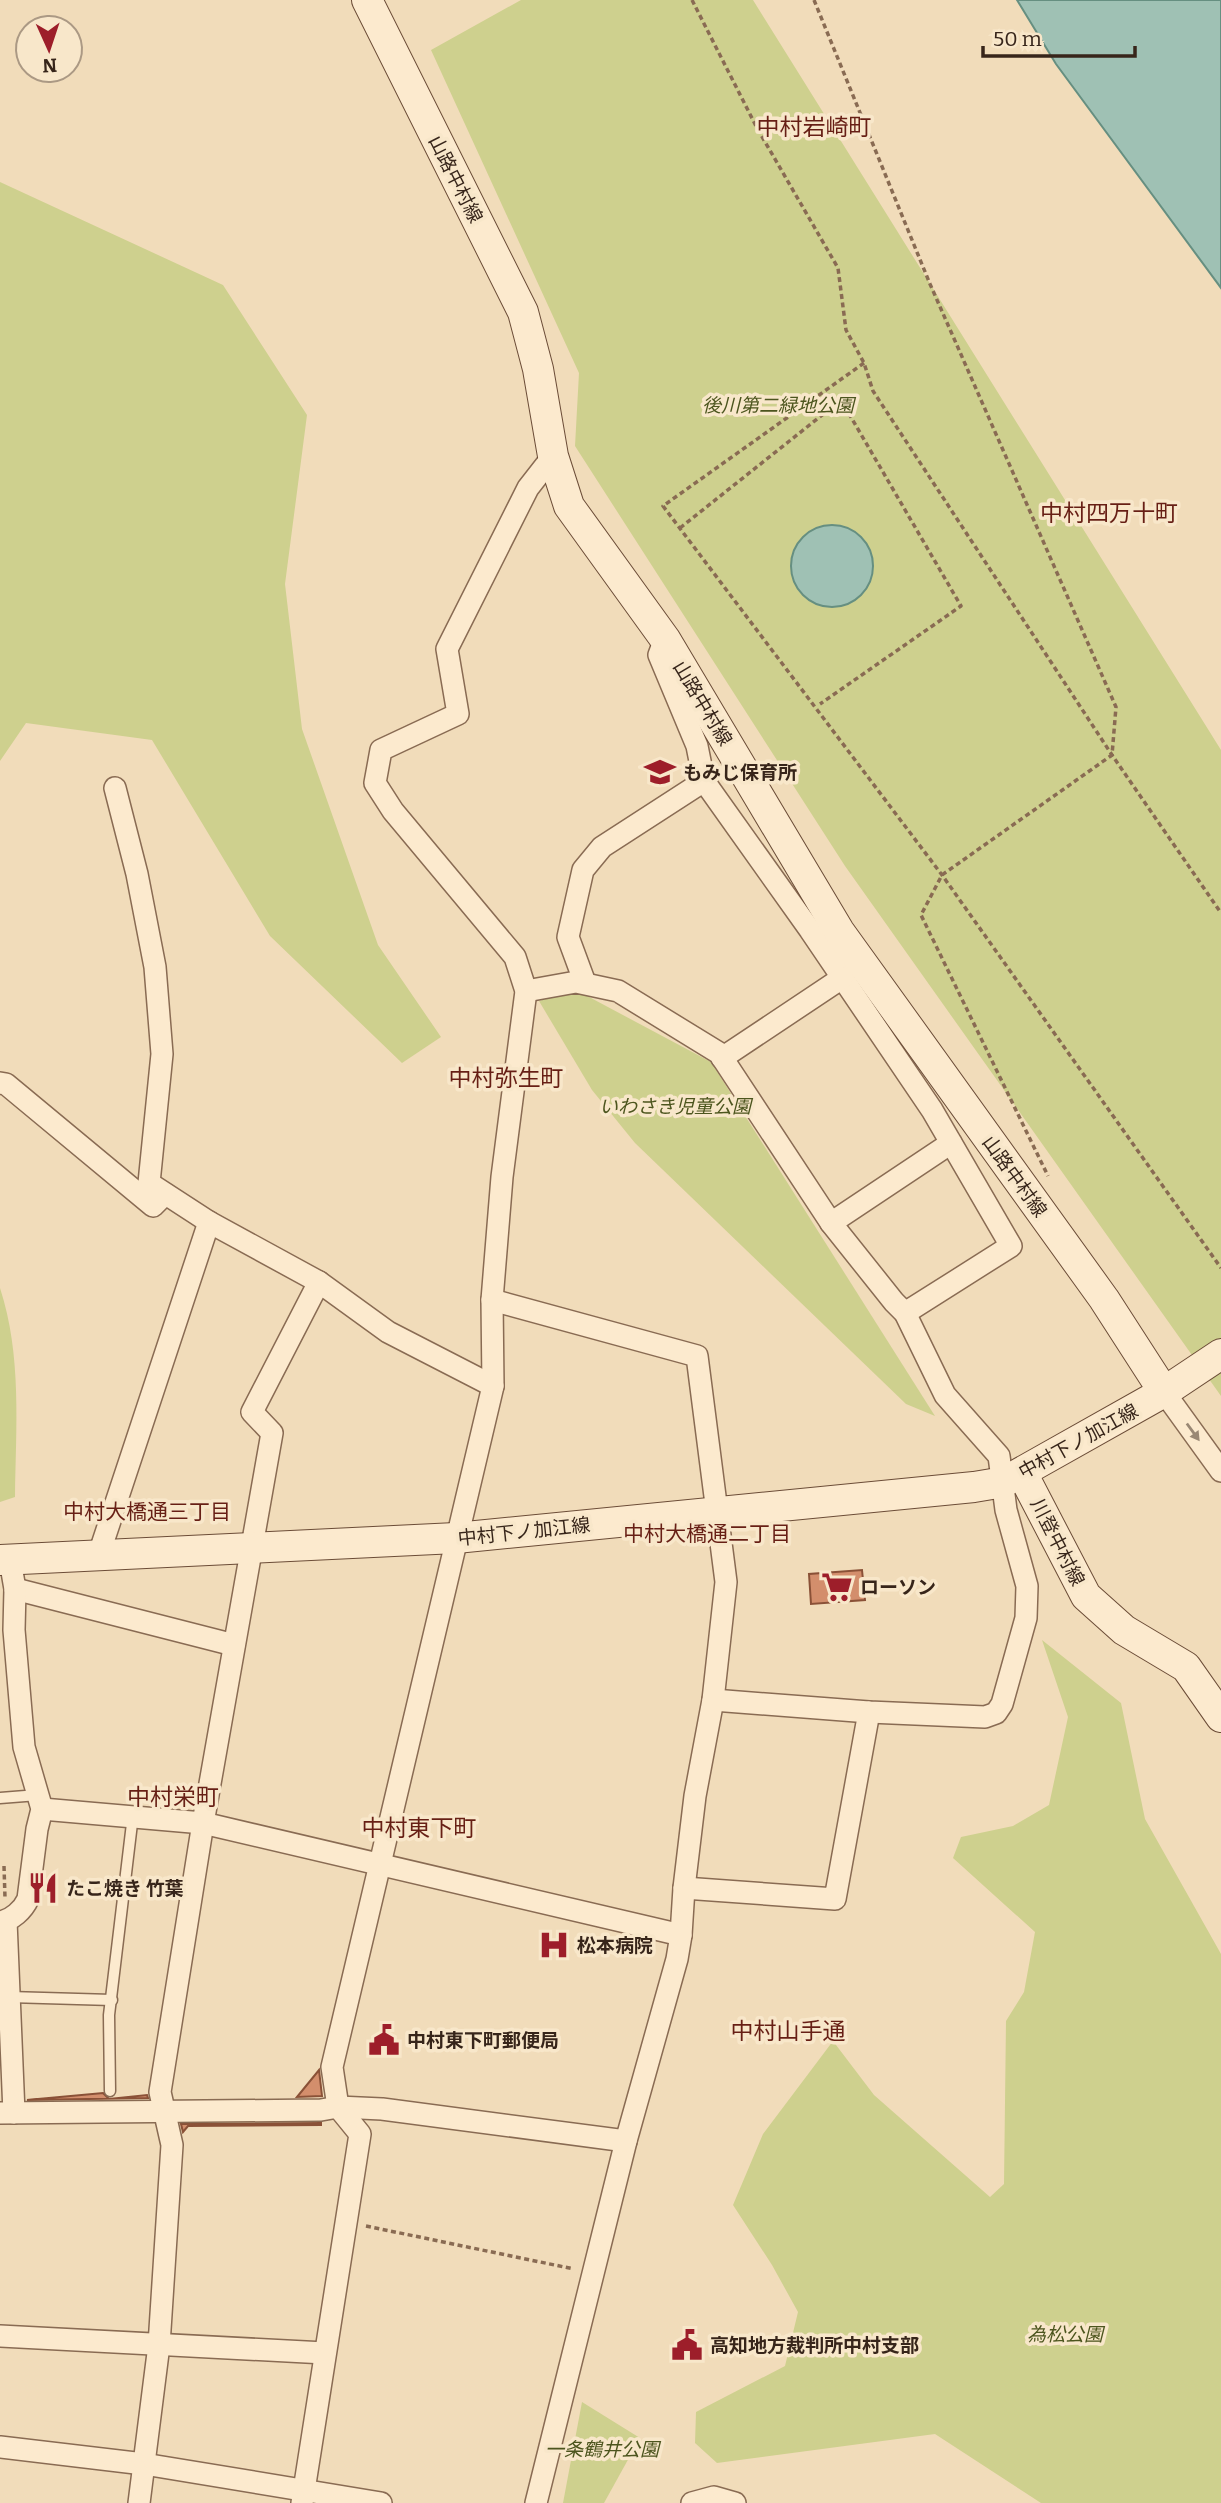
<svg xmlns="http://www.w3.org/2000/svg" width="1221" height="2503" viewBox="0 0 1221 2503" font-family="Bitter,'Noto Sans JP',serif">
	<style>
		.green { fill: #ced08e }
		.water { fill: #9fc1b4; stroke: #668f81; stroke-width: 2 }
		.building { fill: #d38e6c; stroke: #8a5137; stroke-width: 2 }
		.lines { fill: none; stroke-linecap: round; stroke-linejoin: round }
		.service-casing { stroke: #896b53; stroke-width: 13 }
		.minor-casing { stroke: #896b53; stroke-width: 24 }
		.secondary-casing { stroke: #6b4c37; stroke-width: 32 }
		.path { stroke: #896b53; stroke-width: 3.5; stroke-dasharray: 5 3.5; stroke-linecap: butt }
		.service { stroke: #fceace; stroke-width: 10 }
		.minor { stroke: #fceace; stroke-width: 21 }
		.secondary { stroke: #fceace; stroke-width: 30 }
		.oneway { fill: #9a8874 }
		.labels { text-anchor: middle; stroke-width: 7; stroke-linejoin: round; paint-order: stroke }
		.street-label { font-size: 19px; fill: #37251a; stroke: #f8e7ca }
		.park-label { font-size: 19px; font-style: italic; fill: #4c551e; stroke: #f8e7ca }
		.poi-label { font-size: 19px; font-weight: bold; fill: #37251a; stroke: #f8e7ca; text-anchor: start }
		.neighbourhood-label { font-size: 21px; fill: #671f15; stroke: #f8e7ca }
		.quarter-label { font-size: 23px; fill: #671f15; stroke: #f8e7ca }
	</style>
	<rect width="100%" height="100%" fill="#f1dcba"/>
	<g class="green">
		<polygon points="521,0 753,0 1221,750 1221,1396 845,866 575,446 579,373 431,50"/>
		<polygon points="0,182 223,285 307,415 285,584 302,729 378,945 441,1037 402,1063 270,936 152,740 26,723 0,761"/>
		<polygon points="576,990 711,1062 935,1416 906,1404 635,1143 592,1090 539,1001"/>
		<path d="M0 1288C22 1355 16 1428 15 1497L0 1502Z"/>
		<polygon points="1042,1640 1121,1703 1145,1819 1221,1954 1221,2503 1041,2503 935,2434 717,2463 695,2443 696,2412 785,2366 798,2312 772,2265 733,2205 763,2134 833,2041 874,2095 990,2197 1004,2184 1006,2021 1024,1992 1035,1932 953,1858 961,1837 1013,1826 1049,1805 1068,1717"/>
		<polygon points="582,2402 640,2438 604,2503 563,2503"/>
	</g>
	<g class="water">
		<polygon points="1017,0 1221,0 1221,288 1056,64"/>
		<circle cx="832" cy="566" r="41"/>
	</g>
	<g class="building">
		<polygon points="862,1570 865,1600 811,1604 809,1574"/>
		<polygon points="319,2070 322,2096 297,2097"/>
		<polygon points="103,2093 109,2099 147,2095 148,2098 27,2100"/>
		<polygon points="321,2123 321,2125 188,2126 183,2132 181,2124"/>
	</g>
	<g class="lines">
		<defs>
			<g id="service">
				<polyline points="0,1798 38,1795"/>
				<polyline points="9,1997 112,2000"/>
				<polyline points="110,2091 109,2015 133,1815"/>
			</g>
			<g id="minor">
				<polyline points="665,639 659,655 697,746 704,781 810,930 932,1110 1011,1246 905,1313"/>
				<polyline points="115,788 137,874 155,967 162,1054 149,1183 209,1222 319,1282 388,1332 493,1386"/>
				<polyline points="585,983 568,937 583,870 602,847 704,781"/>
				<polyline points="526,991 576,982 618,991 719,1053 831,1223 894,1302 905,1313 945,1395 999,1456 1006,1510 1027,1586 1026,1618 1002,1704 996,1713 985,1717 869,1712 713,1700"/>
				<polyline points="722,1058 842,978"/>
				<polyline points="0,1083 6,1084 153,1206 165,1194"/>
				<polyline points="831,1223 951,1143"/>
				<polyline points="492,1300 697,1356 726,1582 713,1700 695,1796 684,1888 681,1935 677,1959 626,2141 536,2503"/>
				<polyline points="1164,1392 1221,1471"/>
				<polyline points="99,1554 209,1222"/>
				<polyline points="15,1589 234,1645"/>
				<polyline points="42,1809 203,1823 681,1935"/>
				<polyline points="684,1888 835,1899 869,1712"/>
				<polyline points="6,1921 14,2113"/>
				<path d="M0 1922C12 1920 23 1910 28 1899L37 1829 42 1809 24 1747 14 1630 15 1589 10 1560"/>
				<polyline points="0,2113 321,2110 338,2107 382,2109 626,2141"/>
				<polyline points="0,2336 325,2353"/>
				<polyline points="0,2447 144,2464 381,2503"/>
				<polyline points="139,2503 159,2345 172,2145 160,2092 203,1823 272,1433 252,1412 319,1282"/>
				<polyline points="302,2503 360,2134 338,2107 332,2067 493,1386 492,1300 502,1177 526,991 515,957 393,811 375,783 381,750 458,714 447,649 528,488 553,456"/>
				<polyline points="692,2503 714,2497 735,2503"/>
			</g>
			<g id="secondary">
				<polyline points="367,0 523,312 538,369 553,456 569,506 665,639 839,931 1104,1299 1164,1392"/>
				<polyline points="1022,1473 1086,1596 1124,1630 1186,1667 1221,1717"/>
				<polyline points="0,1560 456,1538 974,1487 1004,1482 1164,1392 1221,1354"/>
			</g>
		</defs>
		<use href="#service" class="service-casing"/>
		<use href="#minor" class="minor-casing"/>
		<use href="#secondary" class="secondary-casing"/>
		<g class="path">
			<polyline points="692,0 757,128 838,268 846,330 864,363 873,391 1112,755 1221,913"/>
			<polyline points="814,0 930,284 1116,707 1112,755 942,875 921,915 1048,1176"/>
			<polyline points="864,363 663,506 942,875 1221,1268"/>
			<polyline points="680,528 841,400 961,606 820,704"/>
			<polyline points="4,1866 5,1898"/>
			<polyline points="366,2226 574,2269"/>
		</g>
		<use href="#service" class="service"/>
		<use href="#minor" class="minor"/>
		<use href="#secondary" class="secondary"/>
	</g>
	<defs><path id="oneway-solid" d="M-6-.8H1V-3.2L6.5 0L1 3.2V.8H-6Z" transform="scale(1.75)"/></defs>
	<use class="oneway" href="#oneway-solid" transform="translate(1193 1432) rotate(54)"/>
	<defs>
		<symbol id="school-bare" viewBox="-9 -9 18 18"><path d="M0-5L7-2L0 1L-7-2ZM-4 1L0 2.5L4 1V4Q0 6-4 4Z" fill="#9d1e2a" stroke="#f8e7ca" stroke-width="2.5" paint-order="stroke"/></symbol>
		<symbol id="supermarket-bare" viewBox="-9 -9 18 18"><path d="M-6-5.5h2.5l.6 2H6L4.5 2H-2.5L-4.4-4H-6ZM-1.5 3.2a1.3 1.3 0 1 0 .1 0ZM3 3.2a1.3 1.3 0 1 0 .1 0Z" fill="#9d1e2a" stroke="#f8e7ca" stroke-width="2.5" paint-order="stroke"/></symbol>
		<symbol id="restaurant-bare" viewBox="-9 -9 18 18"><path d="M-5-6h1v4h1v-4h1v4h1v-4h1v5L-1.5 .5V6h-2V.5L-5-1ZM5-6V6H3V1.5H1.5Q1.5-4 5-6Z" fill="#9d1e2a" stroke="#f8e7ca" stroke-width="2.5" paint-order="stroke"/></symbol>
		<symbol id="hospital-bare" viewBox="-9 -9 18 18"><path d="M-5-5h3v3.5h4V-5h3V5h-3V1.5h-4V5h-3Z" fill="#9d1e2a" stroke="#f8e7ca" stroke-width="2.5" paint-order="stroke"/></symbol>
		<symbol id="civic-bare" viewBox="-9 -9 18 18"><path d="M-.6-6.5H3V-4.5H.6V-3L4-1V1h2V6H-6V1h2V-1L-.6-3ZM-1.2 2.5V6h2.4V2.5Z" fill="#9d1e2a" stroke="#f8e7ca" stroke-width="2.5" paint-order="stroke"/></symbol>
	</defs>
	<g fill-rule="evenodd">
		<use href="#school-bare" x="638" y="750" width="44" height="44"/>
		<use href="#supermarket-bare" x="815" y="1565" width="44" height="44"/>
		<use href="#restaurant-bare" x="21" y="1866" width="44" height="44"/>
		<use href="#hospital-bare" x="532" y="1923" width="44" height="44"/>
		<use href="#civic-bare" x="362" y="2018" width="44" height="44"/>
		<use href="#civic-bare" x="665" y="2323" width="44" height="44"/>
	</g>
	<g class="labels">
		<g class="street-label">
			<text transform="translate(456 179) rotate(63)" y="7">山路中村線</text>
			<text transform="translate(703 703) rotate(59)" y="7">山路中村線</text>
			<text transform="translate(1015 1176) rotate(54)" y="7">山路中村線</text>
			<text transform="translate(1078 1441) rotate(-29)" y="7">中村下ノ加江線</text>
			<text transform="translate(524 1531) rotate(-6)" y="7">中村下ノ加江線</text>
			<text transform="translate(1058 1542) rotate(63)" y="7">川登中村線</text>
		</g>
		<g class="park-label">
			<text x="778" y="412">後川第二緑地公園</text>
			<text x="675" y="1113">いわさき児童公園</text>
			<text x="1065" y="2341">為松公園</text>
			<text x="602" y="2456">一条鶴井公園</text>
		</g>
		<g class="poi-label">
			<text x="683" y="779">もみじ保育所</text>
			<text x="860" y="1594">ローソン</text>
			<text x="66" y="1895">たこ焼き 竹葉</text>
			<text x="577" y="1952">松本病院</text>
			<text x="407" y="2047">中村東下町郵便局</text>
			<text x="710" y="2352">高知地方裁判所中村支部</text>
		</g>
		<g class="neighbourhood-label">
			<text x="147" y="1519">中村大橋通三丁目</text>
			<text x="707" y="1541">中村大橋通二丁目</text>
		</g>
		<g class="quarter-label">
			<text x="814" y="135">中村岩崎町</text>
			<text x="1109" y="521">中村四万十町</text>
			<text x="506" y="1086">中村弥生町</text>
			<text x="173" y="1805">中村栄町</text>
			<text x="419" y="1836">中村東下町</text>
			<text x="788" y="2039">中村山手通</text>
		</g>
	</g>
	<g transform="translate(49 49) rotate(177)"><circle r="33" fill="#f8e7ca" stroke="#ab9984" stroke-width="2"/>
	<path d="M0-5L12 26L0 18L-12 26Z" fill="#9d1e2a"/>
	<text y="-10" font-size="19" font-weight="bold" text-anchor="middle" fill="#37251a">N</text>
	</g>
	<path d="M983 46v10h152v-10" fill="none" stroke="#37251a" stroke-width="3.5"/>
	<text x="993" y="46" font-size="21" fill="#37251a" stroke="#f8e7ca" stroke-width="5" paint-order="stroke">50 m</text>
</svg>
